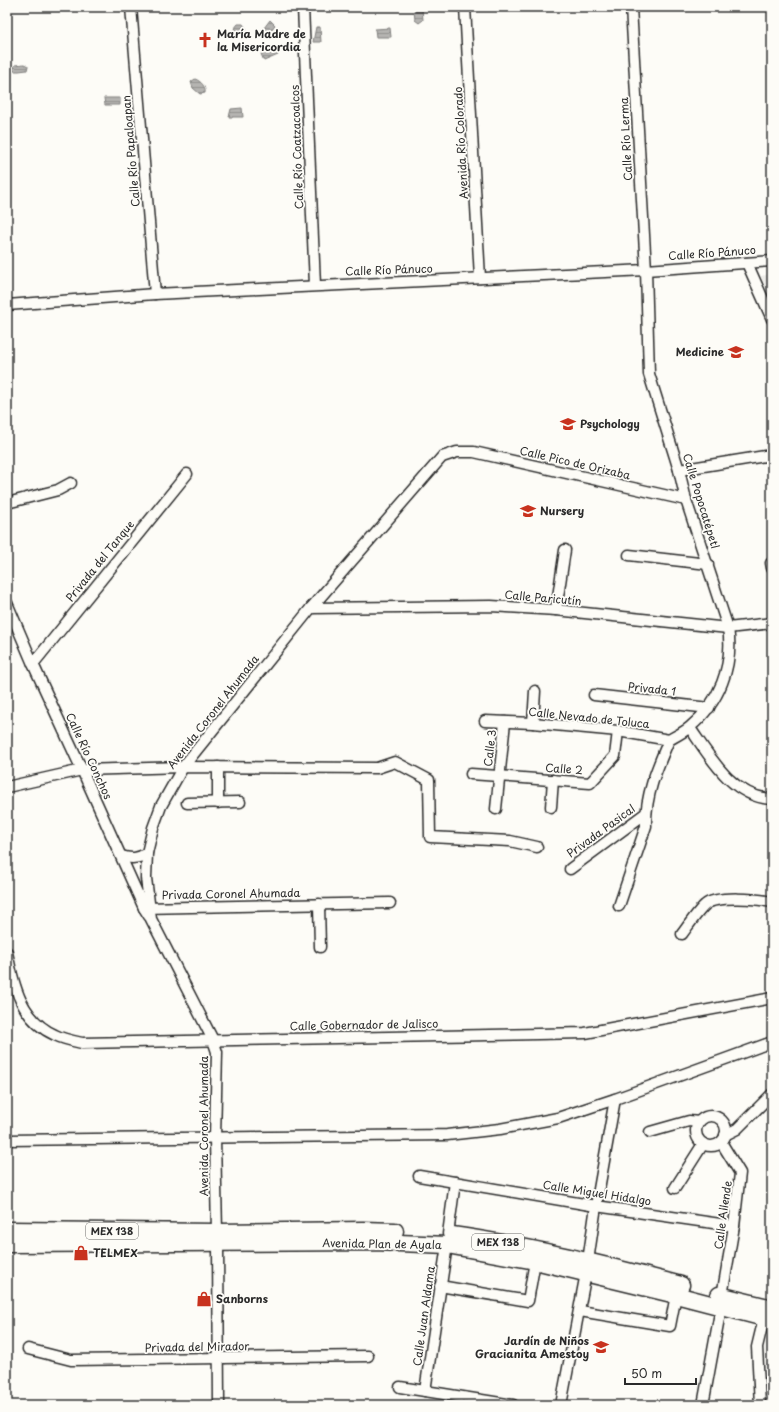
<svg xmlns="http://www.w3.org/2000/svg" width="779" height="1412" viewBox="0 0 779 1412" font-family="'Playpen Sans',sans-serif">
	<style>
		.built { fill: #edece8 }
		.water { fill: url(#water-rules); stroke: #7e7d7b }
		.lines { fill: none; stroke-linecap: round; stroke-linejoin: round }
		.street-casing { stroke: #2b2b2b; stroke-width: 13 }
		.primary-casing { stroke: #2b2b2b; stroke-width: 19 }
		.street { stroke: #fdfcf7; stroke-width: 10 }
		.primary { stroke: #fdfcf7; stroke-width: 16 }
		.labels { text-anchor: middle; stroke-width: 3.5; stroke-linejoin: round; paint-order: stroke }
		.shield { fill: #fdfcf7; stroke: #6a6a68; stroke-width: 1 }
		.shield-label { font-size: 10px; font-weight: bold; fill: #2b2b2b }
		.poi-label { font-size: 11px; font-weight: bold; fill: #2b2b2b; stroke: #fdfcf7; text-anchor: start }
		.street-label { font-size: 11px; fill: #2b2b2b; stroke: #fdfcf7 }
	</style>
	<defs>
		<pattern id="water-rules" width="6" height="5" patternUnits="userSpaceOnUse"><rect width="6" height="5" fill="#b5b4b1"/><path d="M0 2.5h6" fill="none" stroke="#939390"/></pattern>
	</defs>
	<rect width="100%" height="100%" fill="#fdfcf7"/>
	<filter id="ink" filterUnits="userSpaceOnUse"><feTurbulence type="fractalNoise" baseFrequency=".025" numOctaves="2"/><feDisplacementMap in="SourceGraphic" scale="8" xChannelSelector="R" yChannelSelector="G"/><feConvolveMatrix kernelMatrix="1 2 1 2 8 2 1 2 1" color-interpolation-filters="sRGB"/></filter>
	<g filter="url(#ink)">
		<polygon class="built" points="772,274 772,301 761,276"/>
		<g class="water">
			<polygon points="416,8 422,8 423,20 419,23 415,20 414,11"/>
			<polygon points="270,20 275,25 271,30 271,33 265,33 264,28"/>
			<polygon points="238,24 243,24 247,30 242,34 237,33 234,29"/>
			<polygon points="316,27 320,27 321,42 313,42"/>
			<polygon points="390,28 391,37 376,37 375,29"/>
			<polygon points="275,48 278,55 264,61 261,54"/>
			<polygon points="24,64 28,66 27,70 19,71 13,71 12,69 15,65"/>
			<path d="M195 79C201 81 206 87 205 93L200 94 193 88 191 82Z"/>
			<polygon points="104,98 120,98 120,105 105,105"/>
			<polygon points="242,108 243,117 229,117 231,109"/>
		</g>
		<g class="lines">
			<defs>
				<g id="street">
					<polyline points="131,7 155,294"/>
					<polyline points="303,7 315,285"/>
					<polyline points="465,7 480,278"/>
					<polyline points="747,263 772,319"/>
					<polyline points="7,305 155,294 646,270 772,261"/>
					<polyline points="679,470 765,456"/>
					<polyline points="7,503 58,490 71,483"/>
					<polyline points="629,555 708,564"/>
					<polyline points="771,563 772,568"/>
					<polyline points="7,603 33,664 82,770 144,908 149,916"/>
					<polyline points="311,608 491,606 556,610 728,628 772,623"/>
					<polyline points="556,610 565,550"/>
					<polyline points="33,664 187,474"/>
					<polyline points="594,695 709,708"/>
					<path d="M485 721 533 723 618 731 669 740C676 736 684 732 690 727 719 703 734 666 728 628L686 500 679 470 649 374 646 270 631 7"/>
					<polyline points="533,723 535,691"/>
					<path d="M690 728C710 757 732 797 772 799"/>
					<polyline points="218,767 218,803"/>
					<polyline points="471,774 590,783 615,756 618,731"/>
					<polyline points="7,787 82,770 183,767 377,768 395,762 429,780 430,837 510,841 537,847"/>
					<polyline points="187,803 240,802"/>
					<polyline points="551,807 553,780"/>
					<polyline points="496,809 505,722"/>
					<path d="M121 856C131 859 138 859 147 853"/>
					<polyline points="570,869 646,813"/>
					<polyline points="319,904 320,947"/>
					<path d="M619 906 646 826C645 795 657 768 669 740"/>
					<polyline points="144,908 390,903"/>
					<path d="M682 934C688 926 698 911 705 905 716 895 758 899 772 902"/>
					<path d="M7 952C13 984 21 1020 55 1035 63 1039 73 1041 82 1043L585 1033 772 998"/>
					<circle cx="711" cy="1131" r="15"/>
					<polyline points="650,1132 689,1121 699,1122"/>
					<polyline points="725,1135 737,1129 772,1094"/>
					<polyline points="7,1140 447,1135 500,1129 558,1118 615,1099 772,1042"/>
					<polyline points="721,1142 740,1173 734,1226 722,1296"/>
					<polyline points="419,1176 596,1206 734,1226"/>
					<polyline points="675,1188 703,1144"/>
					<polyline points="217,1232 215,1138 217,1052 213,1040 151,919 146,878 147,853 153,828 161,806 183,767 311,608 442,457 457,452 474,452 686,500"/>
					<polyline points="448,1234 455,1182"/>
					<polyline points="218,1243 219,1405"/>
					<polyline points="588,1261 596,1206 615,1099"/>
					<polyline points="440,1286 528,1301 535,1261"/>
					<polyline points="580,1311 670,1326 676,1295"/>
					<polyline points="28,1349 71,1360 368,1356"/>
					<polyline points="400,1387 513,1405"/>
					<polyline points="425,1391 447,1245"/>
					<polyline points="561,1405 586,1273"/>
					<polyline points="703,1405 721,1307"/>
					<polyline points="760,1405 757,1347 764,1318"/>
				</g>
				<g id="primary">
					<polyline points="7,1230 217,1232 363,1230 395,1231"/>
					<path d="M452 1235C530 1246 605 1265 681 1285"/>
					<polyline points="7,1244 375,1242 447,1245 535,1261 676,1295 772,1320"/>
					<polyline points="719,1295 772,1308"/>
				</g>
			</defs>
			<use href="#street" class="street-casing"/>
			<use href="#primary" class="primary-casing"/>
			<use href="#street" class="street"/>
			<use href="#primary" class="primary"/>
		</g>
	</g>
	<defs>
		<symbol id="church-bare" viewBox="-9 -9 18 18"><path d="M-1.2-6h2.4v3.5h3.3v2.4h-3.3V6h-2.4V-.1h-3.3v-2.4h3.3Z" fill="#c8321e" stroke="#fdfcf7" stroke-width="2.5" paint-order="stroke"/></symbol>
		<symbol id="university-bare" viewBox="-9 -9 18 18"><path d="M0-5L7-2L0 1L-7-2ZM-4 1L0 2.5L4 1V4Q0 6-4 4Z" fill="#c8321e" stroke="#fdfcf7" stroke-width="2.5" paint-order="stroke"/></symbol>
		<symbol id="shop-bare" viewBox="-9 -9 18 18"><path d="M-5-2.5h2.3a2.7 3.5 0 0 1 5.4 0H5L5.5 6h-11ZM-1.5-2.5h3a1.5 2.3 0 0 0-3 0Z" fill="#c8321e" stroke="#fdfcf7" stroke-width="2.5" paint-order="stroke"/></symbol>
		<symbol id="school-bare" viewBox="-9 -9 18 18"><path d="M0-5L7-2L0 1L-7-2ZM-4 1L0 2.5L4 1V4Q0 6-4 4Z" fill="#c8321e" stroke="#fdfcf7" stroke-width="2.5" paint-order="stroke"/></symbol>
	</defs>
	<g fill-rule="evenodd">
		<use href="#church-bare" x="194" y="29" width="22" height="22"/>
		<use href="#university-bare" x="725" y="341" width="22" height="22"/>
		<use href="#university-bare" x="557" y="413" width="22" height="22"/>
		<use href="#university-bare" x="517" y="500" width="22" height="22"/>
		<use href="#shop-bare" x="70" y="1242" width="22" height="22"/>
		<use href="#shop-bare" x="193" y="1288" width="22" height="22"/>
		<use href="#school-bare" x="590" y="1336" width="22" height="22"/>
	</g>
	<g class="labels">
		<g class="shield">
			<rect x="86" y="1223" width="52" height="16" rx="3"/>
			<rect x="472" y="1234" width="52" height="16" rx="3"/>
		</g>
		<g class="shield-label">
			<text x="112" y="1235">MEX 138</text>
			<text x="498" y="1246">MEX 138</text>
		</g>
		<g class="poi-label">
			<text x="217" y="38">María Madre de<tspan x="217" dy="13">la Misericordia</tspan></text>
			<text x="724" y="356" text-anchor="end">Medicine</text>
			<text x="580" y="428">Psychology</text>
			<text x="540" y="515">Nursery</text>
			<text x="93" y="1257">TELMEX</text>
			<text x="216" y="1303">Sanborns</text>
			<text x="589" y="1345" text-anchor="end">Jardín de Niños<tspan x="589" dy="13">Gracianita Amestoy</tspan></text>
		</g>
		<g class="street-label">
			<text transform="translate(626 139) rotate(-93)" y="4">Calle Río Lerma</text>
			<text transform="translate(461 143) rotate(-93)" y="4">Avenida Río Colorado</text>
			<text transform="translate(297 147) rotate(-92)" y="4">Calle Río Coatzacoalcos</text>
			<text transform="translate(131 151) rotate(-95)" y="4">Calle Río Papaloapan</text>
			<text transform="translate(712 253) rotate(-4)" y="4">Calle Río Pánuco</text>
			<text transform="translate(389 270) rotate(-2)" y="4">Calle Río Pánuco</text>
			<text transform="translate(575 463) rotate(13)" y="4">Calle Pico de Orizaba</text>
			<text transform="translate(701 501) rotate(73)" y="4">Calle Popocatépetl</text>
			<text transform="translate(100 561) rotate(-51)" y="4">Privada del Tanque</text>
			<text transform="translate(543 598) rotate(5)" y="4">Calle Paricutín</text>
			<text transform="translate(652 689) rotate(6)" y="4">Privada 1</text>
			<text transform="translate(213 712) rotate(-52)" y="4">Avenida Coronel Ahumada</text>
			<text transform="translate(589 718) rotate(6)" y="4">Calle Nevado de Toluca</text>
			<text transform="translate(490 748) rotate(-83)" y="4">Calle 3</text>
			<text transform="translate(89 756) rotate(65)" y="4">Calle Río Conchos</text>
			<text transform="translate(564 769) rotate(4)" y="4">Calle 2</text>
			<text transform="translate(601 831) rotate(-36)" y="4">Privada Pasical</text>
			<text transform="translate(231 894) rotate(-1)" y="4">Privada Coronel Ahumada</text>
			<text transform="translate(364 1025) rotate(-1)" y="4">Calle Gobernador de Jalisco</text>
			<text transform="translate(204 1126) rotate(-90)" y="4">Avenida Coronel Ahumada</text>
			<text transform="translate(597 1193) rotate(9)" y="4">Calle Miguel Hidalgo</text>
			<text transform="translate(723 1215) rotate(-82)" y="4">Calle Allende</text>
			<text transform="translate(382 1244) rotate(1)" y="4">Avenida Plan de Ayala</text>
			<text transform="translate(424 1316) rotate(-82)" y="4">Calle Juan Aldama</text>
			<text transform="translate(197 1347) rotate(-1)" y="4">Privada del Mirador</text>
		</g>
	</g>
	<rect width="779" height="1412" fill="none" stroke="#fdfcf7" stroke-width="24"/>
	<rect x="12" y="12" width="755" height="1388" fill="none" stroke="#2b2b2b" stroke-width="1.5" filter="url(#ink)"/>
	<path d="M625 1378v6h71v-6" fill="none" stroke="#2b2b2b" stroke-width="2"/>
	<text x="631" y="1378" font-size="12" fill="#2b2b2b" stroke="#fdfcf7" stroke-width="3" paint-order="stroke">50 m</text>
</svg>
